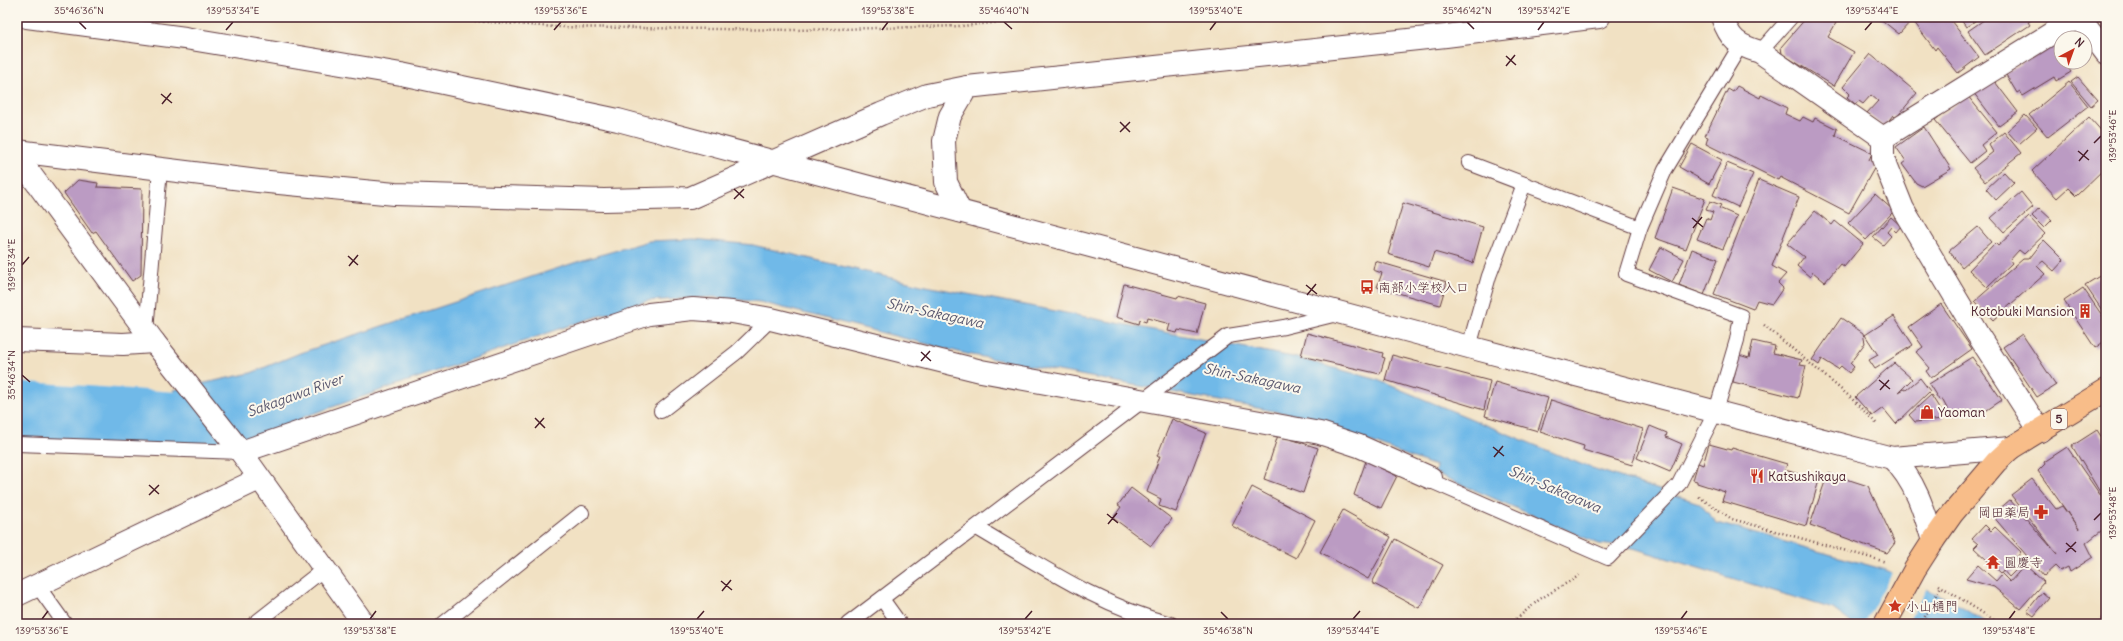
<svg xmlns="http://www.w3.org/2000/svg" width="2123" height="641" viewBox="0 0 2123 641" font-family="Delius,'Klee One',sans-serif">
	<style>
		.water { fill: #6fb9e8; stroke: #5c6c8a }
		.pier { fill: #f1e1c3 }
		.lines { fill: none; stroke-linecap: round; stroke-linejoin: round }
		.river { stroke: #6fb9e8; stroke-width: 59 }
		.building { fill: #bb9bc3 }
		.service-casing { stroke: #633c42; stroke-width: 16 }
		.minor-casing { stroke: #633c42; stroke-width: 24 }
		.tertiary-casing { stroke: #633c42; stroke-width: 24 }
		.primary-casing { stroke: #633c42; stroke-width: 24 }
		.path { stroke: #633c42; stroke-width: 2.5; stroke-dasharray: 1 3; stroke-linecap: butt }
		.service { stroke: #fff; stroke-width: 14 }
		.minor { stroke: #fff; stroke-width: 22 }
		.tertiary { stroke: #fff; stroke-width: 22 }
		.primary { stroke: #f8bd89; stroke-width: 22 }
		.ticks { fill: none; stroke: #4a1f2b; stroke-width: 1.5 }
		.labels { text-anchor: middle; stroke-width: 4; stroke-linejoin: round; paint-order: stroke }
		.shield { fill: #fbf7ec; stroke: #7f6065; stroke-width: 1 }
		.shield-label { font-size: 12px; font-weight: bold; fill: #4a1f2b }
		.poi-label { font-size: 13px; fill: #4a1f2b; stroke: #fbf7ec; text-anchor: start }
		.water-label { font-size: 14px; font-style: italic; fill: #57556d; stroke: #fbf7ec }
		.neatline { fill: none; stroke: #4a1f2b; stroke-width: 1.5 }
		.ticks-label { font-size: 10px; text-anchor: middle; fill: #4a1f2b }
	</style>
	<rect width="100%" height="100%" fill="#fbf7ec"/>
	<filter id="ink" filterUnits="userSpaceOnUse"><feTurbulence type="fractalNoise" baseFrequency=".025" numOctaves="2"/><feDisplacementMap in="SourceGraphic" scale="8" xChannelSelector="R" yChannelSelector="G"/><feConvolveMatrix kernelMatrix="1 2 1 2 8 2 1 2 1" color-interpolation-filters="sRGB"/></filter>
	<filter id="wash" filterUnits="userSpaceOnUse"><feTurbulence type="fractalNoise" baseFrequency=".012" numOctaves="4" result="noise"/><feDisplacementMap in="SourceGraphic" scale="16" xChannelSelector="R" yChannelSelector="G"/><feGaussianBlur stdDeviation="0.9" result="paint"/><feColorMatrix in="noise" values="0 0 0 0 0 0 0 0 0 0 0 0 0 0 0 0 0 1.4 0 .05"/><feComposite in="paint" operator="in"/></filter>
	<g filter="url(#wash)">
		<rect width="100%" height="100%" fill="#f1e1c3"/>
		<polygon class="water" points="694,239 753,245 921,285 1293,357 1375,379 1583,465 1699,503 1717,523 1886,570 1950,600 1988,624 1853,624 1833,609 1633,548 1599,544 1435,473 1436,466 1295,415 967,354 760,302 713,297 647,301 574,324 251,435 239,433 218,442 173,390 251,373 300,353 583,260 649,241"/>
		<polygon class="pier" points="1893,571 1927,588 1907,624 1864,624"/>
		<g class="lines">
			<polyline class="river" points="17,411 213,424 279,400"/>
		</g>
		<g id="blocks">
			<g class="building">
				<polygon points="1807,17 1826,17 1836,23 1828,37 1854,52 1834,86 1782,54 1781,47"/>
				<polygon points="1878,17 1908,17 1912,20 1899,34"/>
				<polygon points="1921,17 1948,17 1979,57 1958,73 1937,47 1935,50 1914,22"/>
				<polygon points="1959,17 1981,17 1966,27"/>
				<polygon points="1988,17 2036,17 2028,22 2030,25 1985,55 1968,31"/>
				<polygon points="2054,43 2061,55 2061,62 2065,62 2071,72 2056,81 2054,77 2023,96 2020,91 2017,93 2005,73"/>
				<polygon points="1870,54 1917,93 1896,118 1893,115 1884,127 1867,113 1878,101 1871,95 1863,104 1859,101 1855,104 1847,97 1850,94 1843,87"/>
				<polygon points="2078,77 2098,100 2091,106 2071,82"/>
				<polygon points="1992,78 2018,112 1999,126 1973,92"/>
				<polygon points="2069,82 2088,106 2048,137 2029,115"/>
				<polygon points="1737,86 1760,98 1761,95 1787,108 1785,114 1800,121 1803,117 1813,122 1815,118 1837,129 1835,135 1872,153 1869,160 1876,165 1849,213 1780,177 1778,180 1706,144 1708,137 1705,136 1728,89 1733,92"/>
				<polygon points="1967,95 1997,132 1981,145 1985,151 1970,163 1935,120"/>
				<polygon points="2025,115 2037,128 2019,144 2007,131"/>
				<polygon points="2089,117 2106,136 2106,167 2076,196 2068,188 2057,198 2032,171"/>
				<polygon points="1924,127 1951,169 1922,186 1916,183 1902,164 1906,161 1896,147"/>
				<polygon points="2004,132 2021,153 1985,182 1973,168 1993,152 1989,145"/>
				<polygon points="1692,144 1722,160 1709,184 1679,167"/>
				<polygon points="1727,163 1753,174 1738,207 1713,195"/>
				<polygon points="2004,172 2014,183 1996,200 1986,189"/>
				<polygon points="78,180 98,183 97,187 142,189 141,275 132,281 96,231 92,233 64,193"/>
				<polygon points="1759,180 1799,197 1772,266 1786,274 1778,283 1783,288 1772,304 1757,300 1753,309 1714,294"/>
				<polygon points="1673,188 1705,199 1686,249 1655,238"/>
				<polygon points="2021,192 2033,207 2004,232 1991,218"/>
				<polygon points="1875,194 1894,211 1866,240 1848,223"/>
				<polygon points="1710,201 1721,205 1719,208 1737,216 1723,249 1697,239 1706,218 1710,220 1713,212 1706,210"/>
				<polygon points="1403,203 1483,227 1473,263 1434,252 1429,267 1388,254"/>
				<polygon points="2039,208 2052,220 2044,228 2032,216"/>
				<polygon points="1815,211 1832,225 1835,221 1863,244 1844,267 1840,264 1825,282 1813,272 1810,277 1797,266 1804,257 1787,244"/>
				<polygon points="1891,217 1901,226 1896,232 1891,227 1887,232 1891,236 1883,245 1873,237"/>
				<polygon points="2029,217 2045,234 2024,254 2019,250 2010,260 2012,263 1987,287 1969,270 1995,243 1998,246"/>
				<polygon points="1978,227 1991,242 1962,267 1949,251"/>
				<polygon points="2044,240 2064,260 2054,271 2043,261 2037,266 2045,274 1993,320 1975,301 2023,259 2029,259"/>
				<polygon points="1661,247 1684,259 1672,282 1649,270"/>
				<polygon points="1692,249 1718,259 1704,295 1679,285"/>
				<polygon points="1375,261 1447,282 1440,305 1377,287 1382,273 1373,270"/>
				<polygon points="2106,272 2106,316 2085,285"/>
				<polygon points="1124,284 1177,298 1178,296 1205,303 1197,334 1178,330 1177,333 1168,331 1170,324 1147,318 1146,322 1140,320 1139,324 1116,317"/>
				<polygon points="2083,288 2106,321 2106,340 2095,348 2064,301"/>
				<polygon points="1941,304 1972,349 1931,378 1926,371 1930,368 1916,352 1923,347 1909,327"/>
				<polygon points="1894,316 1913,345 1875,369 1869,360 1878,355 1865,335"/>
				<polygon points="1841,318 1863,333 1865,343 1850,363 1854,367 1849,373 1841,366 1838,369 1822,359 1819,365 1812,360"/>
				<polygon points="1307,333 1383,353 1382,357 1385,358 1380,374 1301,356"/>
				<polygon points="2022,334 2056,385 2037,397 2003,347"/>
				<polygon points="1753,341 1775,346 1773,353 1802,360 1800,365 1806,366 1798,398 1733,382 1739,355 1749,358"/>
				<polygon points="1392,355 1490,381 1484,410 1385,380"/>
				<polygon points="1972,357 2002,400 1984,412 1951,416 1942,399 1939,400 1929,384"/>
				<polygon points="1894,363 1912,379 1899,392 1904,389 1906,390 1920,378 1930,391 1896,424 1883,408 1872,416 1855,397"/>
				<polygon points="1495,382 1548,398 1538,431 1485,416"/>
				<polygon points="1931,395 1945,417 1942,419 1915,422 1909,415"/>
				<polygon points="1551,400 1643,429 1632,465 1583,450 1584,446 1540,432"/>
				<polygon points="1172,419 1206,433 1176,512 1159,506 1161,499 1147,492 1160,456 1157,456"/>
				<polygon points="1650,426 1667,433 1666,437 1682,444 1670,472 1637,458"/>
				<polygon points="2097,430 2106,444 2106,495 2103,497 2072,446"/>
				<polygon points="1278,435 1318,448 1303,493 1264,479"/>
				<polygon points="1709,444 1731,450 1732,448 1787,464 1785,470 1819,480 1806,526 1722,501 1725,492 1697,483 1697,481 1693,480 1698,463 1703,465"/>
				<polygon points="2067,447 2103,499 2106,498 2106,527 2086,543 2093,557 2070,572 2068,567 2060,571 2055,566 2044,576 1992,515 2010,500 2057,554 2011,495 2032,479 2056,509 2062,506 2079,529 2038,471 2045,464 2044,462"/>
				<polygon points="1366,461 1397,476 1381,508 1354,495"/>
				<polygon points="1828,473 1868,486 1895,543 1887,553 1810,525"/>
				<polygon points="1252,487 1315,520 1296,558 1232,526"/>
				<polygon points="1131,488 1172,519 1151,546 1113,518 1121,507 1118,505"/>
				<polygon points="1343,510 1391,537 1368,579 1320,552"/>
				<polygon points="1985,525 1991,531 1995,527 2021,552 2017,557 2023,563 2009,577 2003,570 2001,573 1974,548 1978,544 1972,539"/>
				<polygon points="1395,539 1443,565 1419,608 1372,583"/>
				<polygon points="1978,565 1996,581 2002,574 2010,582 2025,565 2044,582 2020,609 1994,587 1966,579"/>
				<polygon points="2042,592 2049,598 2034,616 2027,611"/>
				<polygon points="2106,612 2106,623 2101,619"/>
			</g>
		</g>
	</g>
	<g filter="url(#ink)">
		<use href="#blocks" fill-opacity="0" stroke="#633c42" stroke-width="1"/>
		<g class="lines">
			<defs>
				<g id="service">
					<polyline points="1760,52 1791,17"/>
					<polyline points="1469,163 1640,228"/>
					<polyline points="146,331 160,169"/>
					<polyline points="1469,347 1489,276 1524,184"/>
					<polyline points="661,411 737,352 771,319"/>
					<polyline points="17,444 241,452"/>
					<polyline points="1431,478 1431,481 1608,558 1679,484 1716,411 1737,340 1741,316 1626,274 1640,228 1665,170 1740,46"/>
					<path d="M977 528C1040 565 1099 606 1171 624"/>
					<polyline points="37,585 65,624"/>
					<polyline points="882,599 900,624"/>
					<polyline points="254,624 324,569"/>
					<polyline points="443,624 582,513"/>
					<polyline points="848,624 1228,336 1284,327 1337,314"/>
				</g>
				<g id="minor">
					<path d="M1722 17C1730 40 1737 45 1760 52L1883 138V159L1903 209 1978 335 2040 431"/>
					<polyline points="2079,17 2106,53"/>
					<polyline points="1883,138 2078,17"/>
					<polyline points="17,156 154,342 241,452 364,624"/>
					<polyline points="17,340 123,344 154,342"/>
					<polyline points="241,452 649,314 693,309 732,312 771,319 981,371 1320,433 1359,446 1431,478"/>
					<polyline points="17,595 259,479"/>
				</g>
				<g id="tertiary">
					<polyline points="27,17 185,38 401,74 618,120 1469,347 1892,458 2011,448"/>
					<polyline points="17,151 258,181 395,194 604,200 690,198 881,114 927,95 967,87 1446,36 1599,17"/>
					<polyline points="960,211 946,182 944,141 950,116 967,87"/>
					<path d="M1892 458C1915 480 1924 510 1933 541"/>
				</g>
				<polyline id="primary" points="1885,624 1915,569 1933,541 1952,514 1996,462 2011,448 2106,390"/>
			</defs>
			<use href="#service" class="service-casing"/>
			<use href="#minor" class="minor-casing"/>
			<use href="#tertiary" class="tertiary-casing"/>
			<use href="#primary" class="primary-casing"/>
			<g class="path">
				<polyline points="423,17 555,27 794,30 962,26 1052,17"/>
				<polyline points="1764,325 1849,396 1877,424"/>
				<polyline points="1699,497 1732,519 1886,562"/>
				<polyline points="1939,585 2000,624"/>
				<polyline points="1510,624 1540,599 1582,574"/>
				<polyline points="1921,624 1941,586"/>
			</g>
			<use href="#service" class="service"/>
			<use href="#minor" class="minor"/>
			<use href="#tertiary" class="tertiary"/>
			<use href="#primary" class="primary"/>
		</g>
	</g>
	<path class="ticks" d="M79 22 86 29M1004 22 1012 29M1467 22 1474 29M226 30 233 22M554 30 561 22M882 30 888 22M1210 30 1216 22M1538 30 1544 22M1865 30 1872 22M1506 56 1516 65M1506 66 1515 55M161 94 172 103M162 104 171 93M1120 122 1130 132M1120 132 1130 122M2094 143 2101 136M2078 151 2089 160M2079 161 2088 150M734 189 744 198M734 199 744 189M1692 218 1703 227M1693 228 1702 217M348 256 358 265M22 265 29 257M349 266 358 255M1306 285 1317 294M1307 295 1316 284M921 352 931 361M921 361 930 351M22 375 30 382M1879 380 1890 389M1880 390 1889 380M535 418 545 428M535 428 544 418M1493 447 1504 456M1494 457 1503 446M149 485 159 494M149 495 159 485M1107 514 1118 523M2094 520 2101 513M1108 524 1117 513M2066 543 2076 552M2066 552 2076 542M721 581 732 590M722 591 731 580M1221 612 1228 619M42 619 48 611M370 619 376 611M697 619 704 611M1025 619 1032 611M1353 619 1360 611M1681 619 1687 611M2009 619 2015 611"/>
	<defs>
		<symbol id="bus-bare" viewBox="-9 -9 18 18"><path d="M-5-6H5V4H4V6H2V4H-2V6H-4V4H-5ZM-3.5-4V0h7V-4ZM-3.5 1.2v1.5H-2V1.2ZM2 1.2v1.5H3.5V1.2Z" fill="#c8321e" stroke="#fbf7ec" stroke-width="2.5" paint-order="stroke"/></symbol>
		<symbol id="building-bare" viewBox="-9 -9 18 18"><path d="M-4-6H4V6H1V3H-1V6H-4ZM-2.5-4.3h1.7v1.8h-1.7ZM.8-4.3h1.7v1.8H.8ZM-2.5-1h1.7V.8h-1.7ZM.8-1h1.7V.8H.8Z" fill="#c8321e" stroke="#fbf7ec" stroke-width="2.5" paint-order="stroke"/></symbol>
		<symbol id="shop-bare" viewBox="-9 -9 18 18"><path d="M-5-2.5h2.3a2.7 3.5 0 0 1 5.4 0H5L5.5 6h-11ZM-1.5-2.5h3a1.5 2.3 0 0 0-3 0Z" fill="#c8321e" stroke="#fbf7ec" stroke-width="2.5" paint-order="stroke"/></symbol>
		<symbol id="restaurant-bare" viewBox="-9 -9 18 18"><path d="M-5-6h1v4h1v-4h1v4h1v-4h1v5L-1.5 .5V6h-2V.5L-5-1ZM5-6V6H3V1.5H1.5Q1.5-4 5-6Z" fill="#c8321e" stroke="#fbf7ec" stroke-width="2.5" paint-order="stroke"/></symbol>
		<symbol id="pharmacy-bare" viewBox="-9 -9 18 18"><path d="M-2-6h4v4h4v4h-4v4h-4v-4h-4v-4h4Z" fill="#c8321e" stroke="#fbf7ec" stroke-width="2.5" paint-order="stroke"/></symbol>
		<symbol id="temple-bare" viewBox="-9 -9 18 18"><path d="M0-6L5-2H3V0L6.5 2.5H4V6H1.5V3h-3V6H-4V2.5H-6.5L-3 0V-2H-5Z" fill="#c8321e" stroke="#fbf7ec" stroke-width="2.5" paint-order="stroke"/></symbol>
		<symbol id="sight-bare" viewBox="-9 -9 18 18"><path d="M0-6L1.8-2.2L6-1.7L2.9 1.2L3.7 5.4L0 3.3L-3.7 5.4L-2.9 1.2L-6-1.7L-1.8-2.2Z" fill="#c8321e" stroke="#fbf7ec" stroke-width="2.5" paint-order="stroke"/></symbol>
	</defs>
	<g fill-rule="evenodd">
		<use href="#bus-bare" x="1357" y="277" width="20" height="20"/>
		<use href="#building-bare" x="2075" y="301" width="20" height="20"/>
		<use href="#shop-bare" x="1917" y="402" width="20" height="20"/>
		<use href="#restaurant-bare" x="1747" y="466" width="20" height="20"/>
		<use href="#pharmacy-bare" x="2031" y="502" width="20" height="20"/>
		<use href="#temple-bare" x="1983" y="552" width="20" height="20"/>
		<use href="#sight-bare" x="1885" y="596" width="20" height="20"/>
	</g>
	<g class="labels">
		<rect class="shield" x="2051" y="409" width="16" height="20" rx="3"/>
		<g class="shield-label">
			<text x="2059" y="423">5</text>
		</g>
		<g class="poi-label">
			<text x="1378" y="292">南部小学校入口</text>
			<text x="2074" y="316" text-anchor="end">Kotobuki Mansion</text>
			<text x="1938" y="417">Yaoman</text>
			<text x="1768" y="481">Katsushikaya</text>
			<text x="2030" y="517" text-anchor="end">岡田薬局</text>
			<text x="2004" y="567">圓慶寺</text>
			<text x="1906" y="611">小山樋門</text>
		</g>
		<g class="water-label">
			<text transform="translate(935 313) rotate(12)" y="5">Shin-Sakagawa</text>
			<text transform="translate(1252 378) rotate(12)" y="5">Shin-Sakagawa</text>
			<text transform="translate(295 395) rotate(-20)" y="5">Sakagawa River</text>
			<text transform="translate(1555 489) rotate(23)" y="5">Shin-Sakagawa</text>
		</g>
	</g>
	<rect width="2123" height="641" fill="none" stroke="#fbf7ec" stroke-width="44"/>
	<g transform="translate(2073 50) rotate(41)"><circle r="19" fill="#fbf7ec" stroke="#b4a19f"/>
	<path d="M0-3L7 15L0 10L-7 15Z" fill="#c8321e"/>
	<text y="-6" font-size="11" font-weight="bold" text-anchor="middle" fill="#4a1f2b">N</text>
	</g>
	<rect x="22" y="22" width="2079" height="597" class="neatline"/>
	<g class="ticks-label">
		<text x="79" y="14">35°46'36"N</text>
		<text x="233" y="14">139°53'34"E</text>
		<text x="561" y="14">139°53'36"E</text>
		<text x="888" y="14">139°53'38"E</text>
		<text x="1004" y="14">35°46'40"N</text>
		<text x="1216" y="14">139°53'40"E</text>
		<text x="1467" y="14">35°46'42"N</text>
		<text x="1544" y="14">139°53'42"E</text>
		<text x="1872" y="14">139°53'44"E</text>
		<text transform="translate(2112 136) rotate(-90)" y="4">139°53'46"E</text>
		<text transform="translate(11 265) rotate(-90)" y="4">139°53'34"E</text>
		<text transform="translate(11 375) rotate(-90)" y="4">35°46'34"N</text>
		<text transform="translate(2112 513) rotate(-90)" y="4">139°53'48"E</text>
		<text x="42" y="634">139°53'36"E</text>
		<text x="370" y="634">139°53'38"E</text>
		<text x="697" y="634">139°53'40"E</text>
		<text x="1025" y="634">139°53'42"E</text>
		<text x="1228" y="634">35°46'38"N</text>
		<text x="1353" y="634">139°53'44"E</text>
		<text x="1681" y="634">139°53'46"E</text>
		<text x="2009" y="634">139°53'48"E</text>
	</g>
</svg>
